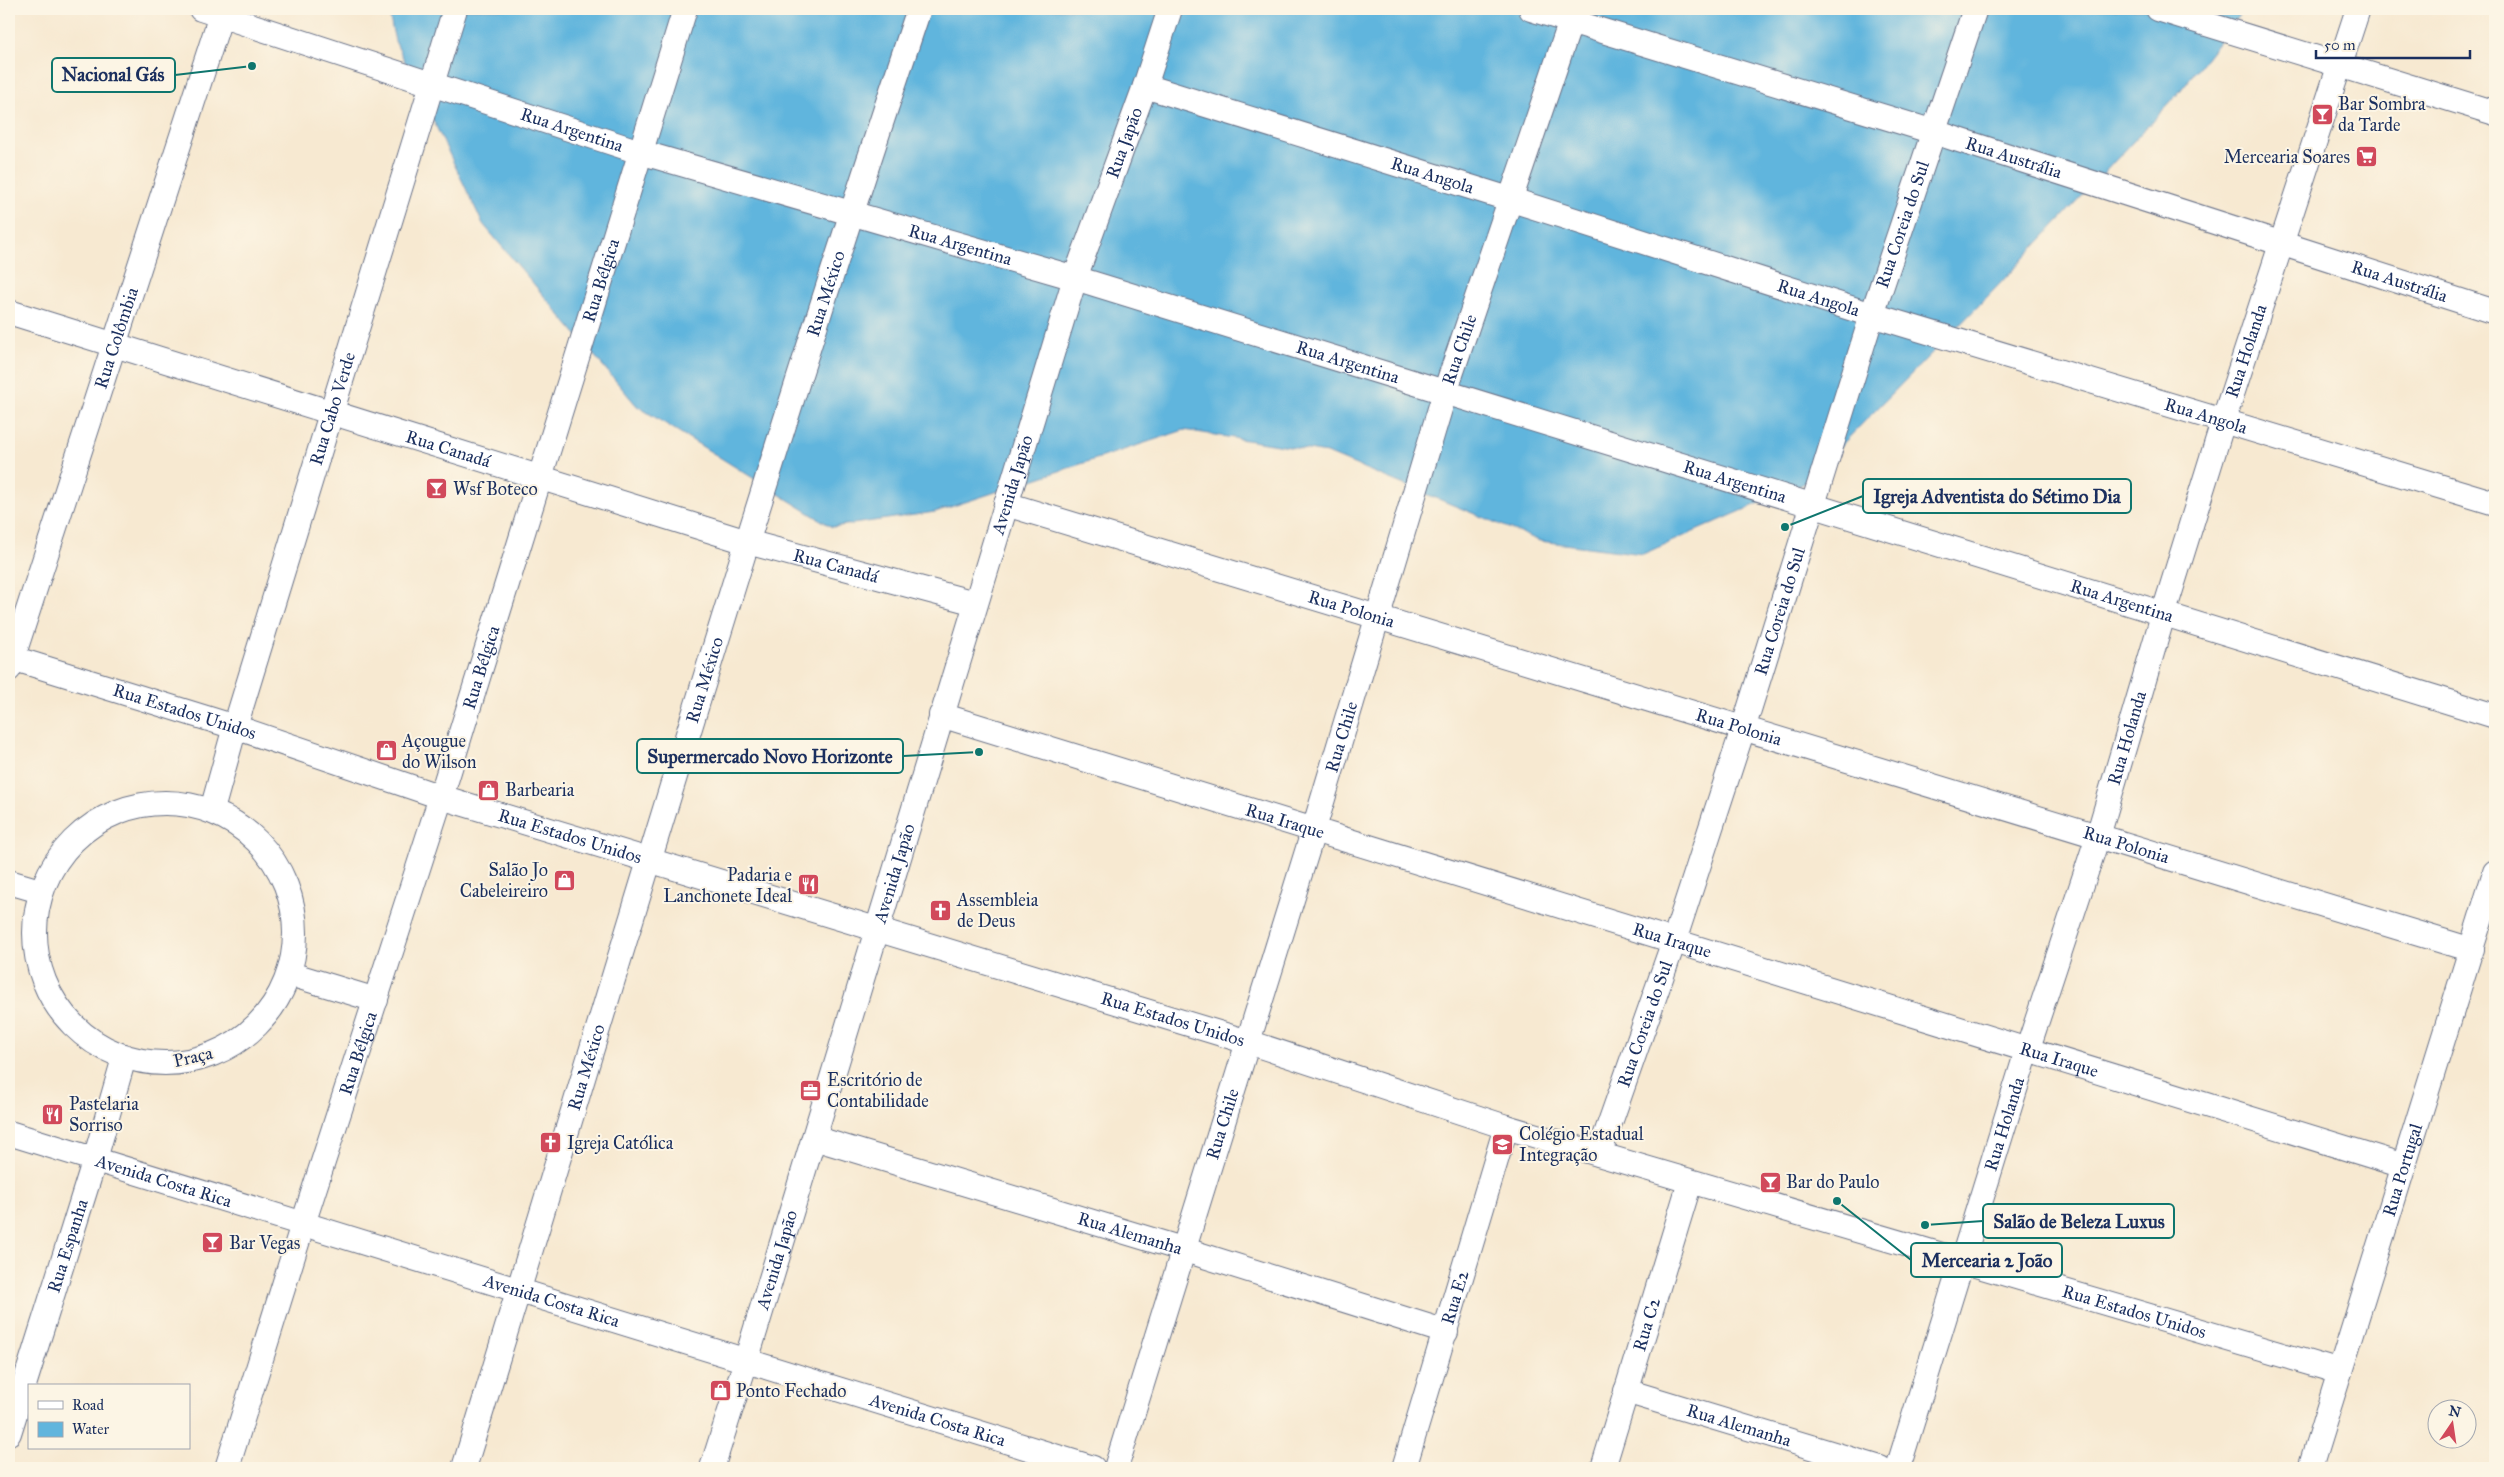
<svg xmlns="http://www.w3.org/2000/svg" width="2504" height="1477" viewBox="0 0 2504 1477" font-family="'IM FELL Great Primer',serif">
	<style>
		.water { fill: #61b5dd; stroke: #3e729e }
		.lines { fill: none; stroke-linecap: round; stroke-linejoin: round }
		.minor-casing { stroke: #687086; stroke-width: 26 }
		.minor { stroke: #fff; stroke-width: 24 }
		.labels { text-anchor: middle; stroke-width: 4; stroke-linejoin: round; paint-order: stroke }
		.poi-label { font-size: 18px; fill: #1b2f5e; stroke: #fcf5e5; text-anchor: start }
		.street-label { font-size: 18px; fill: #1b2f5e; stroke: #fcf5e5 }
		.leader { fill: none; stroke: #0f766e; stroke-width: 2 }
		.callout-dot { fill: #0f766e; stroke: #fcf5e5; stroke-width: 2 }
		.callout { fill: #fcf5e5; stroke: #0f766e; stroke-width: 2 }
		.callout-label { font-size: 19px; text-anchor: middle; font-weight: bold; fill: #1b2f5e }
	</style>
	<rect width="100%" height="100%" fill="#fcf5e5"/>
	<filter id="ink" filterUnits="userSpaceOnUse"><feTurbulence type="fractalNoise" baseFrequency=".02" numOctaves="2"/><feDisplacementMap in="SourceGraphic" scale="10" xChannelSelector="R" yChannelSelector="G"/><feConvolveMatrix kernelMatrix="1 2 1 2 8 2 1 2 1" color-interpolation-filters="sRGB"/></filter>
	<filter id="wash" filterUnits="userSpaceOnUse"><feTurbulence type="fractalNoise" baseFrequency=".0096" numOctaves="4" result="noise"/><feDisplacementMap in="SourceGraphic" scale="20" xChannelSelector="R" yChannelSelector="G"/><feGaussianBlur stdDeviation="1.12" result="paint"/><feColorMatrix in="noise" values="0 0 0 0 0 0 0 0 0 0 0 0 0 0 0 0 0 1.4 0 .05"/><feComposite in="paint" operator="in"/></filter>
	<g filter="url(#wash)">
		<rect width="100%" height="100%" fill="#f7e9d1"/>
		<polygon class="water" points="388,9 2244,9 2176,96 1992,292 1803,484 1643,554 1540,541 1327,453 1184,430 935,512 832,527 637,406 483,224 395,41"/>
	</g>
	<g filter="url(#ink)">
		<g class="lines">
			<defs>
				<g id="minor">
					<path id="s1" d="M201 9 640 152 1075 278 2495 716"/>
					<path id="s2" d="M1531 9 1934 132 2495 312"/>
					<polyline points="2158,9 2495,113"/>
					<path id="s3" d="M1145 86 1509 199 1872 315 2495 503"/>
					<path id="s4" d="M9 312 747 542 975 603"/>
					<path id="s5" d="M1006 504 2472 950"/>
					<path id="s6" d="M9 657 235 727 441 797 1248 1042 1506 1127 2340 1372"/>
					<path id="s7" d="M9 669 223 9"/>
					<path id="s8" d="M941 715 2404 1166"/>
					<circle cx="165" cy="933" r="130"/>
					<path id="s9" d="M212 810 235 727 455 9"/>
					<polyline points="9,882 40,891"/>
					<polyline points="290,974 376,1000"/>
					<path id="s10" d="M9 1133 1093 1468"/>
					<path id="s11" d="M814 1138 1182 1249 1446 1332"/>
					<path id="s12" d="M1599 1154 1674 941 1743 729 1872 315 1975 9"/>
					<path id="s13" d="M1626 1391 1880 1468"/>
					<path id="s14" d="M9 1433 95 1159 124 1058"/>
					<path id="s15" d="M227 1468 303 1224 441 797 685 9"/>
					<path id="s16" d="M464 1468C614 981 757 492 919 9"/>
					<path id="s17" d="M712 1468 746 1361 1075 278 1145 86 1170 9"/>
					<path id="s18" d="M1116 1468 1313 832 1445 392 1575 9"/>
					<path id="s19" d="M1404 1468 1506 1127"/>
					<path id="s20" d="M1603 1468 1690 1182"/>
					<path id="s21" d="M1898 1468 2027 1051 2098 836 2164 612 2223 422 2358 9"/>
					<path id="s22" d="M2310 1468 2495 872"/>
				</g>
			</defs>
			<use href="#minor" class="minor-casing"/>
			<use href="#minor" class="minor"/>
		</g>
	</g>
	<defs>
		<symbol id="bar-square" viewBox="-11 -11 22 22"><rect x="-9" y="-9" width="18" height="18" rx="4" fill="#d1495b" stroke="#fcf5e5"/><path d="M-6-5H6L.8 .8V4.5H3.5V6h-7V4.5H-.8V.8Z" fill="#fff"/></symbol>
		<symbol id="supermarket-square" viewBox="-11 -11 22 22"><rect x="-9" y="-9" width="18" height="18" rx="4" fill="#d1495b" stroke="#fcf5e5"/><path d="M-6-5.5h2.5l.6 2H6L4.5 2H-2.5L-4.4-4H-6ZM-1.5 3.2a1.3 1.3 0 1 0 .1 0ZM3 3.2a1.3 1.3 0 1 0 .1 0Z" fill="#fff"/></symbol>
		<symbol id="shop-square" viewBox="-11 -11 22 22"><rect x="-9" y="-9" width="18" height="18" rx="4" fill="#d1495b" stroke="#fcf5e5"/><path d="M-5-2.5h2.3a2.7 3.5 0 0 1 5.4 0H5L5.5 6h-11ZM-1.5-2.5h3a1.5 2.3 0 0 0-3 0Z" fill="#fff"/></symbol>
		<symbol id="restaurant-square" viewBox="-11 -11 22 22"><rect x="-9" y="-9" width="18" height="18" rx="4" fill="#d1495b" stroke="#fcf5e5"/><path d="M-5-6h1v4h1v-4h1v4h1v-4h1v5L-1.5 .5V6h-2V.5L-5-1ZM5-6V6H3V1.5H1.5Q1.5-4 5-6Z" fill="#fff"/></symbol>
		<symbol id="church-square" viewBox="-11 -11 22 22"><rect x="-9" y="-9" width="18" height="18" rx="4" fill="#d1495b" stroke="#fcf5e5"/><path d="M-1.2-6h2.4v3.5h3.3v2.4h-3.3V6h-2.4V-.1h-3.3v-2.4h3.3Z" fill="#fff"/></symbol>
		<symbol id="office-square" viewBox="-11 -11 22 22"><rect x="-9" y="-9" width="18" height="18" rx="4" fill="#d1495b" stroke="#fcf5e5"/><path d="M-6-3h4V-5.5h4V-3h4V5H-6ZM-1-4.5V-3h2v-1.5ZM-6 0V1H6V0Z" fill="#fff"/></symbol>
		<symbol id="school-square" viewBox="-11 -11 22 22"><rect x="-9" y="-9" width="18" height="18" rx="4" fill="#d1495b" stroke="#fcf5e5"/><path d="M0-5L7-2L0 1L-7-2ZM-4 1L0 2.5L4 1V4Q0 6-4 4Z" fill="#fff"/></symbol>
	</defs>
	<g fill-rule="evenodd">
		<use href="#bar-square" x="2310" y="102" width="25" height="25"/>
		<use href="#supermarket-square" x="2354" y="144" width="25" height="25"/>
		<use href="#bar-square" x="424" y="476" width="25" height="25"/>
		<use href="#shop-square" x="374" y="738" width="25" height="25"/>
		<use href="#shop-square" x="476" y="778" width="25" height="25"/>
		<use href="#shop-square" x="552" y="868" width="25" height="25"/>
		<use href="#restaurant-square" x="796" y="872" width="25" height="25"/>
		<use href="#church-square" x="928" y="898" width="25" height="25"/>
		<use href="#office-square" x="798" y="1078" width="25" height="25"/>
		<use href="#restaurant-square" x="40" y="1102" width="25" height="25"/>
		<use href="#church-square" x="538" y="1130" width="25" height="25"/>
		<use href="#school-square" x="1490" y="1132" width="25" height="25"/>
		<use href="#bar-square" x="1758" y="1170" width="25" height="25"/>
		<use href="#bar-square" x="200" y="1230" width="25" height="25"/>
		<use href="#shop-square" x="708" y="1378" width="25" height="25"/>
	</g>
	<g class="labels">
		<g class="poi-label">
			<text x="2338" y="110">Bar Sombra<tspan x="2338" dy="21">da Tarde</tspan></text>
			<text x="2350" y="163" text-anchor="end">Mercearia Soares</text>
			<text x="453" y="495">Wsf Boteco</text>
			<text x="402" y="747">Açougue<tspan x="402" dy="21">do Wilson</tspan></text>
			<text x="505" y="796">Barbearia</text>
			<text x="548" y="876" text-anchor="end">Salão Jo<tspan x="548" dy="21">Cabeleireiro</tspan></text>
			<text x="792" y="881" text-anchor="end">Padaria e<tspan x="792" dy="21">Lanchonete Ideal</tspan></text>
			<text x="957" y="906">Assembleia<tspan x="957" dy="21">de Deus</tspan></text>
			<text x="827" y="1086">Escritório de<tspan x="827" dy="21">Contabilidade</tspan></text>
			<text x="69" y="1110">Pastelaria<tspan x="69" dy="21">Sorriso</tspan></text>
			<text x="1519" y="1140">Colégio Estadual<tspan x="1519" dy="21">Integração</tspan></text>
			<text x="567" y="1149">Igreja Católica</text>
			<text x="1786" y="1188">Bar do Paulo</text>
			<text x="229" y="1249">Bar Vegas</text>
			<text x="736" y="1397">Ponto Fechado</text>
		</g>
		<g class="street-label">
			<text dy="6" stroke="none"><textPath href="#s1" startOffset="390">Rua Argentina</textPath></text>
			<text dy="6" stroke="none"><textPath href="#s17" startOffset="1388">Rua Japão</textPath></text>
			<text dy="6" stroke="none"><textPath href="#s2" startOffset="505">Rua Austrália</textPath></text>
			<text dy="6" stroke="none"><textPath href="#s3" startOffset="301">Rua Angola</textPath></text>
			<text dy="6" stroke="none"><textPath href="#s12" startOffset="978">Rua Coreia do Sul</textPath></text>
			<text dy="6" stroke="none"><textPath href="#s1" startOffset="795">Rua Argentina</textPath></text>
			<text dy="6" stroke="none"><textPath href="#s15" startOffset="1245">Rua Bélgica</textPath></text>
			<text dy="6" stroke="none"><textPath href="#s2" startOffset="910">Rua Austrália</textPath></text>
			<text dy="6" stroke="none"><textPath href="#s16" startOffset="1229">Rua México</textPath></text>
			<text dy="6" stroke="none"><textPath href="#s3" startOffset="706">Rua Angola</textPath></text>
			<text dy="6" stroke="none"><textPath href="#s7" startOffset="348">Rua Colômbia</textPath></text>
			<text dy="6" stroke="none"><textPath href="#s18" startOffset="1170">Rua Chile</textPath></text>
			<text dy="6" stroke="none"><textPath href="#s21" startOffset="1170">Rua Holanda</textPath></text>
			<text dy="6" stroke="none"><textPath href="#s1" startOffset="1200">Rua Argentina</textPath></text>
			<text dy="6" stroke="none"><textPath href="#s9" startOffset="419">Rua Cabo Verde</textPath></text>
			<text dy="6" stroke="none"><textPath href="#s3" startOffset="1111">Rua Angola</textPath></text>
			<text dy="6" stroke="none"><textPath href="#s4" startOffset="460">Rua Canadá</textPath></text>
			<text dy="6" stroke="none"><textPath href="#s1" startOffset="1605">Rua Argentina</textPath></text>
			<text dy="6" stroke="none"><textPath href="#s17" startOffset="1028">Avenida Japão</textPath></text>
			<text dy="6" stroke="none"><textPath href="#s4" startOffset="865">Rua Canadá</textPath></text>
			<text dy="6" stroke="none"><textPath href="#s1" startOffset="2010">Rua Argentina</textPath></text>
			<text dy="6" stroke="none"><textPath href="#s5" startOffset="361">Rua Polonia</textPath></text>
			<text dy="6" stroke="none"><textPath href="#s12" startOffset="572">Rua Coreia do Sul</textPath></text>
			<text dy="6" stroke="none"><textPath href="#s15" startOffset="840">Rua Bélgica</textPath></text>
			<text dy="6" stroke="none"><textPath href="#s16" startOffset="824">Rua México</textPath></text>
			<text dy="6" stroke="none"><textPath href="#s6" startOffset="184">Rua Estados Unidos</textPath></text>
			<text dy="6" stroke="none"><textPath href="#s5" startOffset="766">Rua Polonia</textPath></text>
			<text dy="6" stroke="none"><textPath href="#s18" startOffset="765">Rua Chile</textPath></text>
			<text dy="6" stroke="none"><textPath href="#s21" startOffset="765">Rua Holanda</textPath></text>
			<text dy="6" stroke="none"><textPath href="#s8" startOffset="360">Rua Iraque</textPath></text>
			<text dy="6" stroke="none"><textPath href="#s6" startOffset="589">Rua Estados Unidos</textPath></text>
			<text dy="6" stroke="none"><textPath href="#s5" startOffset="1171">Rua Polonia</textPath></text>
			<text dy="6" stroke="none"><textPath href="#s17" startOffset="622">Avenida Japão</textPath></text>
			<text dy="6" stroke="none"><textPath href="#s8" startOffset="765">Rua Iraque</textPath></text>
			<text dy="6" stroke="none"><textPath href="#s6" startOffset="1219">Rua Estados Unidos</textPath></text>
			<text dy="6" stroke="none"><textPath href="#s12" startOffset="138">Rua Coreia do Sul</textPath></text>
			<text dy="6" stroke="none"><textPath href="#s15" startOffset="435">Rua Bélgica</textPath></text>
			<text transform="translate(193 1057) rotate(-13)" y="6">Praça</text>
			<text dy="6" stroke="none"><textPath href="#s8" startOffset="1170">Rua Iraque</textPath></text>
			<text dy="6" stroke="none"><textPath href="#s16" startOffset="419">Rua México</textPath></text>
			<text dy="6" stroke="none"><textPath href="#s18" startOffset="360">Rua Chile</textPath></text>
			<text dy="6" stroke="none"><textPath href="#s21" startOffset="360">Rua Holanda</textPath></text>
			<text dy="6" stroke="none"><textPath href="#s22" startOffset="312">Rua Portugal</textPath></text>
			<text dy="6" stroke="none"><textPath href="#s10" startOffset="162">Avenida Costa Rica</textPath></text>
			<text dy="6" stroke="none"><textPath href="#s11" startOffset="330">Rua Alemanha</textPath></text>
			<text dy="6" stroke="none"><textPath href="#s14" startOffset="196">Rua Espanha</textPath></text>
			<text dy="6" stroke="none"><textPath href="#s17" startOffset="218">Avenida Japão</textPath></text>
			<text dy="6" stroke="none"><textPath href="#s19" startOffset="178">Rua E2</textPath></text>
			<text dy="6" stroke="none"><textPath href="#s10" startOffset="568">Avenida Costa Rica</textPath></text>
			<text dy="6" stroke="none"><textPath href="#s6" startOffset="2224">Rua Estados Unidos</textPath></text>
			<text dy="6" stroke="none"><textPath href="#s20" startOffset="150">Rua C2</textPath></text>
			<text dy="6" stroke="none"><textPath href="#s10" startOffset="972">Avenida Costa Rica</textPath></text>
			<text dy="6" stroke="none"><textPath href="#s13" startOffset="118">Rua Alemanha</textPath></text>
		</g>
	</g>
	<path class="leader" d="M252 66L175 75M1785 527L1863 496M979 752L903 756M1925 1225L1983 1221M1837 1201L1911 1260"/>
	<g class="callout-dot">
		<circle cx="252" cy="66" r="5"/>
		<circle cx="1785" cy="527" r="5"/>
		<circle cx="979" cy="752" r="5"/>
		<circle cx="1925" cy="1225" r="5"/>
		<circle cx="1837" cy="1201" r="5"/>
	</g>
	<g class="callout">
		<rect x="52" y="58" width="123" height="34" rx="5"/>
		<rect x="1863" y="479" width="268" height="34" rx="5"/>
		<rect x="637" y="739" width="266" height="34" rx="5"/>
		<rect x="1983" y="1204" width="191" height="34" rx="5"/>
		<rect x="1911" y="1243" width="151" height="34" rx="5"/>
	</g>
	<g class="callout-label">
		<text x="113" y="81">Nacional Gás</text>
		<text x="1997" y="503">Igreja Adventista do Sétimo Dia</text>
		<text x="770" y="763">Supermercado Novo Horizonte</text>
		<text x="2079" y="1228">Salão de Beleza Luxus</text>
		<text x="1987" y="1267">Mercearia 2 João</text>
	</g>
	<rect width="2504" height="1477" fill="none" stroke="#fcf5e5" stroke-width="30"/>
	<rect x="28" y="1384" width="162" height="65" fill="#fcf5e5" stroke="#a2a6af"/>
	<rect x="38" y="1401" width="25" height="8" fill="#ffffff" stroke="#a2a6af"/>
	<text x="72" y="1410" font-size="15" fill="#1b2f5e">Road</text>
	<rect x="38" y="1422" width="25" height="15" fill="#61b5dd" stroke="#a2a6af"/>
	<text x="72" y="1434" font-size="15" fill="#1b2f5e">Water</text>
	<g transform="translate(2452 1424) rotate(13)"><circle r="24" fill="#fcf5e5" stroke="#a2a6af"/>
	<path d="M0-4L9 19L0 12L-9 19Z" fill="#d1495b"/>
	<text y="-8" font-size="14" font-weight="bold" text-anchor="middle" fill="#1b2f5e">N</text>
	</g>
	<path d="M2316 50v8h154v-8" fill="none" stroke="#1b2f5e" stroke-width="2.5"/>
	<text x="2324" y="50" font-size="15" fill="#1b2f5e" stroke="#fcf5e5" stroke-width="4" paint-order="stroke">50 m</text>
</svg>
